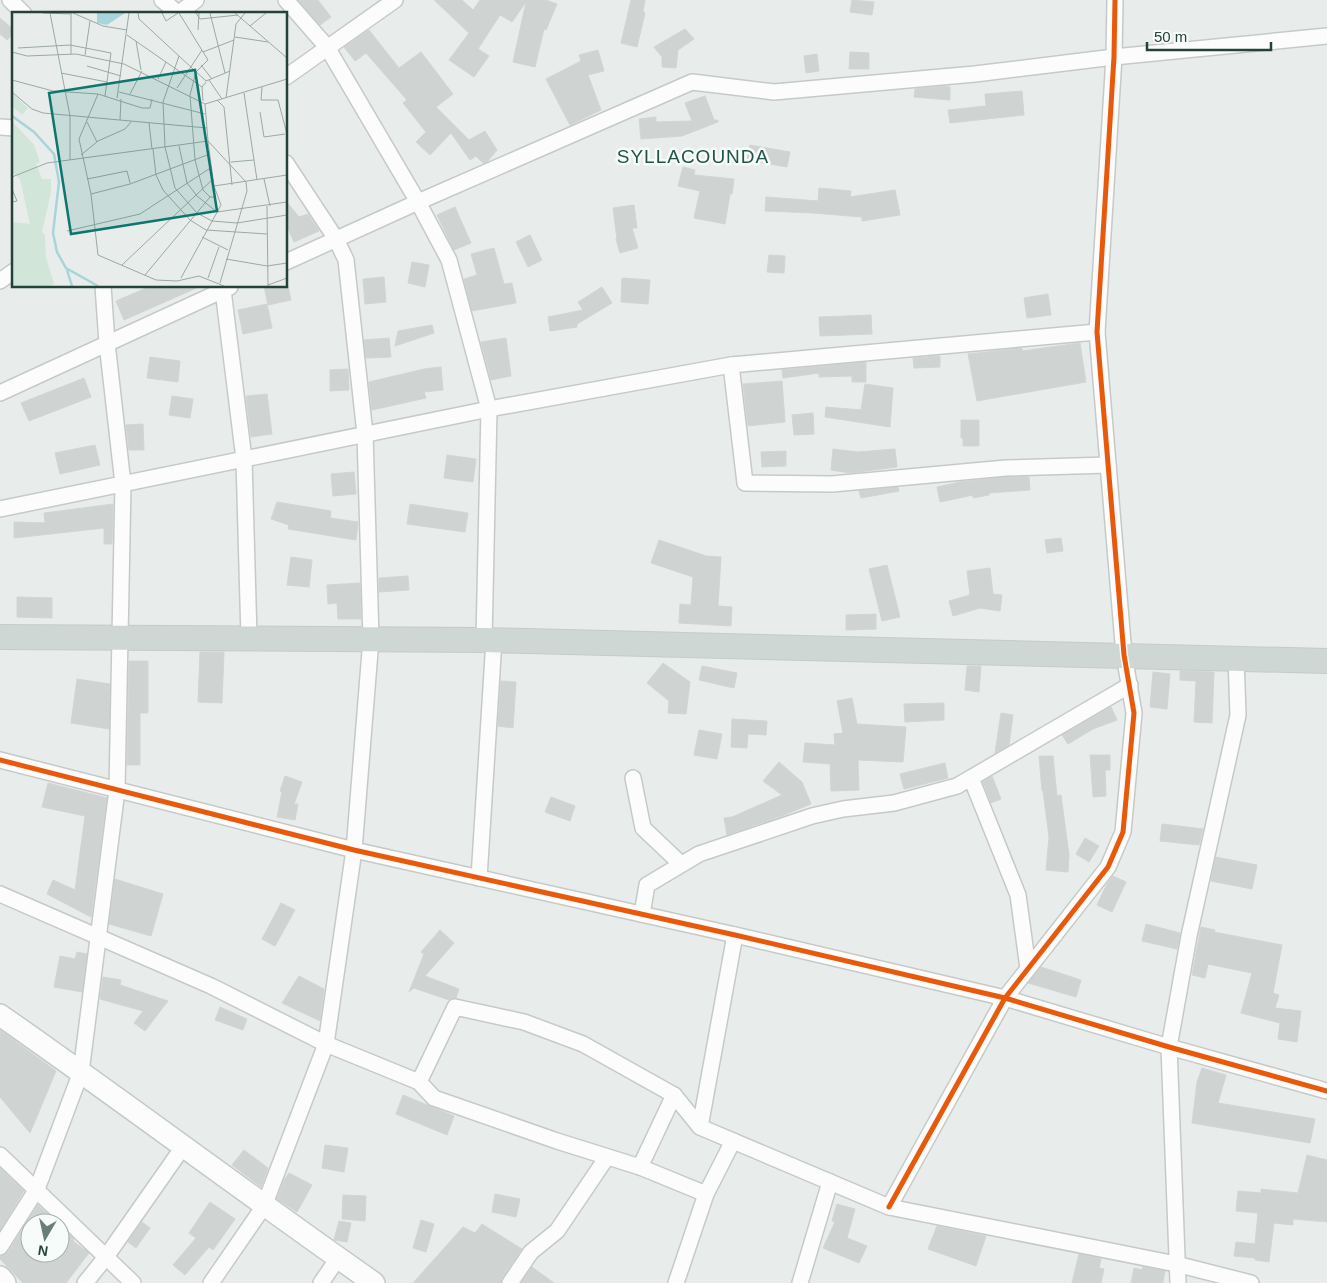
<svg xmlns="http://www.w3.org/2000/svg" width="1327" height="1283" viewBox="0 0 1327 1283" font-family="Arial,sans-serif">
	<style>
		.building { fill: #cfd4d2; stroke: #d1d6d4 }
		.lines { fill: none; stroke-linecap: round; stroke-linejoin: round }
		.street-casing { stroke: #c5cac8; stroke-width: 18 }
		.secondary-casing { stroke: #c3cbc8; stroke-width: 24 }
		.primary-casing { stroke: #c3ccc9; stroke-width: 26 }
		.street { stroke: #fcfcfc; stroke-width: 15 }
		.secondary { stroke: #fcfcfc; stroke-width: 21 }
		.primary { stroke: #cfd7d5; stroke-width: 24 }
		.cycleway-casing { stroke: #f7fbf9; stroke-width: 8 }
		.cycleway { stroke: #e8590c; stroke-width: 5 }
		.labels { text-anchor: middle; stroke-width: 5; stroke-linejoin: round; paint-order: stroke }
		.quarter-label { font-size: 19px; letter-spacing: 1px; fill: #1f5548; stroke: #f7fbf9 }
		.inset-river { fill: none; stroke: #a9d4db; stroke-width: 2.5 }
		.inset-road { fill: none; stroke: #9aa9a4; stroke-width: 1 }
		.view { fill: #0f766e; fill-opacity: 0.15; stroke: #0f766e; stroke-width: 2.5 }
		.inset-edge { fill: none; stroke: #24423a; stroke-width: 2.5 }
	</style>
	<rect width="100%" height="100%" fill="#e8edeb"/>
	<g class="building">
		<polygon points="298,0 318,0 331,17 320,25"/>
		<polygon points="434,0 462,0 473,10 480,0 546,0 557,4 546,30 544,29 535,67 513,62 526,2 512,22 500,15 478,49 489,56 474,77 449,60 469,33"/>
		<polygon points="631,0 645,0 643,12 645,13 637,47 621,43"/>
		<polygon points="852,0 874,2 872,15 850,12"/>
		<polygon points="0,18 14,30 14,33 7,40 0,34"/>
		<polygon points="685,29 694,39 678,50 676,68 662,67 662,57 654,47"/>
		<polygon points="369,30 399,68 421,52 453,94 436,107 469,140 485,131 497,150 487,162 483,163 476,156 470,160 451,133 430,155 416,142 426,132 403,103 407,100 366,53 355,61 344,47"/>
		<polygon points="598,50 604,71 588,75 601,110 570,125 546,79 581,61 579,55"/>
		<polygon points="850,52 869,53 869,69 849,69"/>
		<polygon points="817,54 819,71 806,73 804,56"/>
		<polygon points="945,86 950,87 950,100 914,97 915,89"/>
		<polygon points="1022,91 1024,115 950,123 948,110 986,106 985,94"/>
		<polygon points="705,96 714,120 718,120 718,122 682,136 641,139 639,119 656,117 656,122 692,121 685,103"/>
		<polygon points="750,145 790,152 787,167 747,160"/>
		<polygon points="683,167 695,170 694,175 734,179 732,194 730,194 725,224 694,218 700,191 678,186"/>
		<polygon points="819,188 851,191 850,197 895,190 900,215 862,221 862,217 813,213 765,211 766,197 818,201"/>
		<polygon points="286,201 299,217 308,214 319,231 294,242 286,224"/>
		<polygon points="634,205 637,228 632,228 638,248 620,253 616,239 617,239 613,208"/>
		<polygon points="455,207 471,243 454,250 437,215"/>
		<polygon points="530,235 542,260 528,267 516,242"/>
		<polygon points="494,248 504,284 512,283 516,303 472,311 464,279 477,275 471,254"/>
		<polygon points="769,255 785,256 784,273 767,272"/>
		<polygon points="412,262 429,265 425,287 408,283"/>
		<polygon points="384,277 386,302 365,304 363,279"/>
		<polygon points="622,278 650,280 648,304 621,302"/>
		<polygon points="151,286 201,286 124,320 116,301"/>
		<polygon points="264,286 288,286 291,300 268,305"/>
		<polygon points="602,287 612,303 577,324 577,327 550,331 548,317 583,310 578,302"/>
		<polygon points="1048,294 1051,315 1027,318 1024,298"/>
		<polygon points="267,304 272,328 243,334 238,310"/>
		<polygon points="871,315 872,334 820,336 819,317"/>
		<polygon points="432,325 434,333 395,346 398,331"/>
		<polygon points="389,338 391,357 366,358 364,340"/>
		<polygon points="506,338 511,376 491,380 481,342"/>
		<polygon points="1080,343 1086,382 977,401 968,354 1022,348 1022,351"/>
		<polygon points="940,356 940,367 914,368 913,358"/>
		<polygon points="150,357 180,361 178,382 147,378"/>
		<polygon points="866,362 866,382 852,382 852,376 819,377 819,373 783,378 782,370"/>
		<polygon points="441,367 443,390 424,392 426,398 372,410 369,382 424,369"/>
		<polygon points="348,369 349,390 330,391 330,370"/>
		<polygon points="84,378 91,397 29,421 21,403"/>
		<polygon points="782,381 785,422 748,426 743,384"/>
		<polygon points="865,384 893,388 890,427 825,417 826,407 861,410"/>
		<polygon points="267,394 272,434 251,437 246,396"/>
		<polygon points="172,396 193,399 190,418 169,415"/>
		<polygon points="813,413 814,434 794,435 792,415"/>
		<polygon points="961,420 979,420 979,446 963,446 963,438 961,438"/>
		<polygon points="143,424 144,450 129,450 126,425"/>
		<polygon points="95,445 100,465 60,474 55,453"/>
		<polygon points="833,449 858,452 895,449 897,467 850,473 831,470"/>
		<polygon points="786,451 786,466 762,467 761,452"/>
		<polygon points="447,455 476,459 473,482 444,478"/>
		<polygon points="354,472 356,494 333,496 331,474"/>
		<polygon points="1007,477 1029,477 1030,490 989,493 989,495 973,498 973,495 940,502 937,487 960,482"/>
		<polygon points="898,487 899,491 861,498 859,491"/>
		<polygon points="277,502 331,511 330,518 358,522 356,540 288,529 289,525 271,519"/>
		<polygon points="113,504 112,544 104,544 104,528 14,538 14,522 45,523 44,513"/>
		<polygon points="410,504 468,513 465,532 407,524"/>
		<polygon points="1061,538 1063,551 1047,553 1045,540"/>
		<polygon points="659,540 706,556 721,557 718,606 732,607 731,626 679,623 680,604 691,605 693,577 651,563"/>
		<polygon points="291,557 312,560 309,587 287,585"/>
		<polygon points="887,565 900,617 882,621 869,569"/>
		<polygon points="990,568 993,594 1002,595 1000,611 980,608 953,616 949,601 970,595 967,571"/>
		<polygon points="408,576 409,590 379,592 379,578"/>
		<polygon points="360,583 361,619 338,619 337,603 328,604 327,585"/>
		<polygon points="17,597 52,598 52,618 17,617"/>
		<polygon points="876,614 876,629 846,630 846,615"/>
		<polygon points="200,652 224,652 222,703 198,702"/>
		<polygon points="129,661 148,661 148,713 140,713 140,765 127,765"/>
		<polygon points="663,663 690,682 686,714 668,713 669,701 647,683"/>
		<polygon points="702,666 737,673 734,688 699,680"/>
		<polygon points="967,666 981,666 979,692 965,690"/>
		<polygon points="1180,671 1214,672 1212,723 1194,722 1196,681 1180,680"/>
		<polygon points="1153,672 1170,674 1167,709 1150,707"/>
		<polygon points="77,679 110,684 109,729 71,723"/>
		<polygon points="501,681 516,682 513,728 498,726"/>
		<polygon points="852,698 857,724 906,727 903,762 858,760 859,790 831,791 830,764 803,762 805,743 835,745 834,734 843,733 837,701"/>
		<polygon points="944,703 944,720 905,722 904,704"/>
		<polygon points="1111,707 1117,720 1093,729 1068,744 1062,735"/>
		<polygon points="1001,713 1013,715 1009,745 995,753"/>
		<polygon points="732,719 767,721 766,735 748,734 747,748 731,747"/>
		<polygon points="699,730 722,734 717,759 694,755"/>
		<polygon points="1090,755 1110,755 1110,770 1105,770 1106,796 1093,797"/>
		<polygon points="1039,756 1053,756 1057,796 1061,795 1069,855 1068,872 1046,870 1049,837 1043,791 1042,791"/>
		<polygon points="779,762 802,782 811,804 784,815 727,835 724,818 732,817 782,795 763,781"/>
		<polygon points="945,763 948,778 904,789 900,774"/>
		<polygon points="285,776 302,782 294,804 298,804 295,820 277,817 282,792 280,791"/>
		<polygon points="992,776 1001,799 991,803 983,782"/>
		<polygon points="48,783 107,798 91,917 47,894 53,880 75,890 85,816 42,807"/>
		<polygon points="551,797 575,806 570,821 545,812"/>
		<polygon points="1162,824 1203,829 1199,845 1160,841"/>
		<polygon points="1085,838 1099,846 1089,862 1076,854"/>
		<polygon points="1216,857 1257,865 1252,889 1211,881"/>
		<polygon points="1113,876 1126,882 1112,912 1097,905 1107,884"/>
		<polygon points="115,879 163,894 151,936 109,924"/>
		<polygon points="281,903 295,910 275,946 262,939"/>
		<polygon points="1146,924 1180,933 1177,949 1142,941"/>
		<polygon points="1201,927 1215,930 1214,932 1282,945 1273,993 1279,995 1275,1008 1301,1011 1297,1042 1278,1039 1280,1023 1241,1013 1252,973 1208,964 1205,978 1192,975"/>
		<polygon points="440,930 454,943 425,976 459,989 456,998 449,1000 414,988 409,992 424,954 421,952"/>
		<polygon points="77,952 87,954 82,992 54,987 60,956 75,959"/>
		<polygon points="1041,967 1081,980 1076,997 1028,983"/>
		<polygon points="299,976 324,989 320,1021 282,1003"/>
		<polygon points="103,977 121,980 120,985 168,1001 145,1031 134,1023 143,1011 100,999"/>
		<polygon points="220,1007 247,1019 243,1030 215,1020"/>
		<polygon points="0,1030 56,1071 30,1133 0,1097"/>
		<polygon points="1202,1068 1226,1075 1218,1103 1315,1119 1310,1143 1192,1123 1197,1082"/>
		<polygon points="403,1095 454,1116 447,1135 396,1114"/>
		<polygon points="325,1145 348,1148 344,1172 322,1168"/>
		<polygon points="244,1150 268,1168 261,1187 232,1165"/>
		<polygon points="1307,1155 1327,1160 1327,1222 1293,1219 1293,1225 1274,1223 1269,1262 1255,1260 1255,1258 1234,1256 1236,1242 1255,1244 1258,1213 1236,1211 1238,1191 1261,1193 1261,1189 1298,1193"/>
		<polygon points="0,1168 24,1191 0,1230"/>
		<polygon points="289,1173 312,1185 297,1212 277,1199 284,1180"/>
		<polygon points="495,1194 520,1199 516,1217 492,1212"/>
		<polygon points="343,1195 366,1196 365,1221 342,1219"/>
		<polygon points="210,1202 235,1219 213,1250 209,1247 185,1275 173,1265 196,1238 189,1233"/>
		<polygon points="837,1204 855,1209 847,1238 867,1246 859,1263 823,1248 835,1222 832,1221"/>
		<polygon points="38,1205 57,1223 30,1223 30,1253 60,1253 60,1226 74,1239 73,1241 89,1253 66,1283 23,1283 0,1259 0,1256 8,1252"/>
		<polygon points="421,1220 434,1224 426,1252 413,1248"/>
		<polygon points="339,1221 351,1223 347,1242 334,1240"/>
		<polygon points="142,1222 150,1228 136,1248 128,1242"/>
		<polygon points="482,1224 522,1249 502,1278 501,1283 413,1283 463,1227 475,1233"/>
		<polygon points="937,1226 986,1236 976,1266 928,1249"/>
		<polygon points="1079,1254 1101,1259 1099,1268 1104,1269 1101,1283 1072,1283"/>
		<polygon points="532,1267 554,1283 521,1283"/>
		<polygon points="1143,1267 1165,1271 1163,1283 1131,1283 1134,1268 1142,1270"/>
	</g>
	<g class="lines">
		<defs>
			<g id="street">
				<polyline points="10,0 24,14"/>
				<polyline points="162,0 179,14"/>
				<polyline points="286,0 327,47 418,202 449,260 489,409 484,640"/>
				<polyline points="178,14 196,0"/>
				<polyline points="286,77 395,0"/>
				<polyline points="0,127 14,128"/>
				<polyline points="286,262 418,202 692,82 774,92 975,74 1114,57 1327,36"/>
				<polyline points="0,281 14,271"/>
				<polyline points="221,286 223,290 244,459 249,638"/>
				<polyline points="731,365 745,483 832,484 1006,468 1108,465"/>
				<polyline points="0,393 230,287"/>
				<polyline points="0,509 489,409 731,365 1097,332"/>
				<polyline points="0,760 354,850 735,935 1005,998 1169,1047 1327,1091"/>
				<polyline points="633,778 643,828 681,864"/>
				<polyline points="971,778 1018,895 1028,968"/>
				<polyline points="479,878 494,640"/>
				<polyline points="0,894 211,986 326,1044 419,1082 434,1098 557,1141 640,1167 706,1194"/>
				<polyline points="642,914 647,885 699,854 812,816 843,809 894,803 957,786 1130,685"/>
				<polyline points="419,1082 455,1007 524,1022 583,1044 674,1095 700,1127 889,1207 1176,1264 1251,1283"/>
				<polyline points="700,1127 735,935"/>
				<polyline points="0,1155 133,1283"/>
				<polyline points="640,1167 674,1095"/>
				<polyline points="889,1207 1005,998 1108,867 1123,832 1134,713 1124,655 1097,332 1114,57 1115,0"/>
				<polyline points="0,1247 37,1189 81,1072 117,790 123,484 107,343 103,286"/>
				<polyline points="85,1283 106,1257 183,1147"/>
				<polyline points="211,1283 264,1206 326,1044 354,850 371,639 365,434 346,260 336,239 286,163"/>
				<polyline points="321,1283 338,1258"/>
				<polyline points="510,1283 531,1252 557,1231 607,1157"/>
				<polyline points="676,1283 706,1194 733,1141"/>
				<polyline points="800,1283 830,1182"/>
				<polyline points="1178,1283 1169,1047 1189,936 1238,715 1236,657"/>
			</g>
			<g id="secondary">
				<path d="M0 1015C126 1103 248 1195 374 1283"/>
				<polyline points="0,1277 5,1283"/>
			</g>
			<polyline id="primary" points="0,637 484,640 1327,661"/>
		</defs>
		<use href="#street" class="street-casing"/>
		<use href="#secondary" class="secondary-casing"/>
		<use href="#primary" class="primary-casing"/>
		<use href="#street" class="street"/>
		<use href="#secondary" class="secondary"/>
		<use href="#primary" class="primary"/>
		<defs>
			<g id="cycleway">
				<polyline points="0,760 354,850 735,935 1005,998 1169,1047 1327,1091"/>
				<polyline points="889,1207 1005,998 1108,867 1123,832 1134,713 1124,655 1097,332 1114,57 1115,0"/>
			</g>
		</defs>
		<use href="#cycleway" class="cycleway-casing"/>
		<use href="#cycleway" class="cycleway"/>
	</g>
	<g class="labels">
		<g class="quarter-label">
			<text x="693" y="163">SYLLACOUNDA</text>
		</g>
	</g>
	<g transform="translate(12 12)">
		<rect width="275" height="275" fill="#e8edeb"/>
		<path d="M0 81 16 96 10 103 0 94ZM0 109 22 133 28 150 24 152 30 167H39V180L30 220 33 223 34 245 42 272 38 274H0V210L18 212 8 167 0 160Z" fill="#d1e6d8"/>
		<path d="M85 1H113L95 13 85 11Z" fill="#a9d4db"/>
		<path class="inset-river" d="M0 104 22 120 42 142 47 170 41 221 45 240 54 256 86 274M55 258 60 274"/>
		<path class="inset-road" d="M31 1 59 2M38 1 58 104V148M61 1 91 14 115 18M126 1 127 7 194 69 218 59M150 1 154 9 166 1M167 1 196 48 184 60 178 83 183 148 191 178 198 185M184 1 188 7 226 3M198 1 213 61M223 1 275 46M238 14 254 1M186 18 187 1M115 23 190 75M223 25 256 30M124 29 129 58M6 36 58 33 99 41 93 84M0 40 15 44 64 42 112 52 193 92M191 40 222 28M59 42V1M73 43 78 9M167 44 151 90 153 135 163 176 185 201 200 209 225 211 275 203M189 53 200 67M75 54 109 64M49 61 95 70M146 67 154 50M0 68 41 79 86 82 130 96H138L140 87M197 68 210 87M250 75 249 88H266L275 122M165 76 190 38M0 80 20 97 31 101 195 116M107 80 193 102M232 81 245 168M86 82 67 127 79 182 86 243 144 268 165 269 187 264 212 274M118 82 130 59M105 86 117 1M214 86 224 12 233 1M205 88 212 95 220 173M191 89 190 75 194 70M248 100 252 125 273 122M108 108 109 87M75 110 85 130M137 111 140 137M196 129 234 170 235 179 208 271M196 130 202 174 275 163M167 134 175 171 185 184 205 200 275 190M141 137 144 163 151 178 178 208 194 218 255 222M69 143 86 129 113 117 119 110M219 150 242 148M0 165 35 151 196 129 193 92 275 67M75 167 115 159 118 171M252 167 258 194M0 177 5 189 0 190M79 182 118 172 198 142M255 194 256 274M55 219 128 202 200 155M190 225 216 238M214 247 255 254 275 251M110 253 201 167M133 263 198 185H204M169 266 209 193 202 174M196 266 207 235M256 273 275 266"/>
		<path class="view" d="M183 58 205 199 59 222 37 81Z"/>
		<rect width="275" height="275" class="inset-edge"/>
	</g>
	<g transform="translate(45 1238) rotate(189)"><circle r="24" fill="#f7fbf9" stroke="#a3b1ad"/>
	<path d="M0-4L9 19L0 12L-9 19Z" fill="#697e78"/>
	<text y="-8" font-size="14" font-weight="bold" text-anchor="middle" fill="#24423a">N</text>
	</g>
	<path d="M1147 42v8h124v-8" fill="none" stroke="#24423a" stroke-width="2.5"/>
	<text x="1154" y="42" font-size="15" fill="#24423a" stroke="#f7fbf9" stroke-width="4" paint-order="stroke">50 m</text>
</svg>
